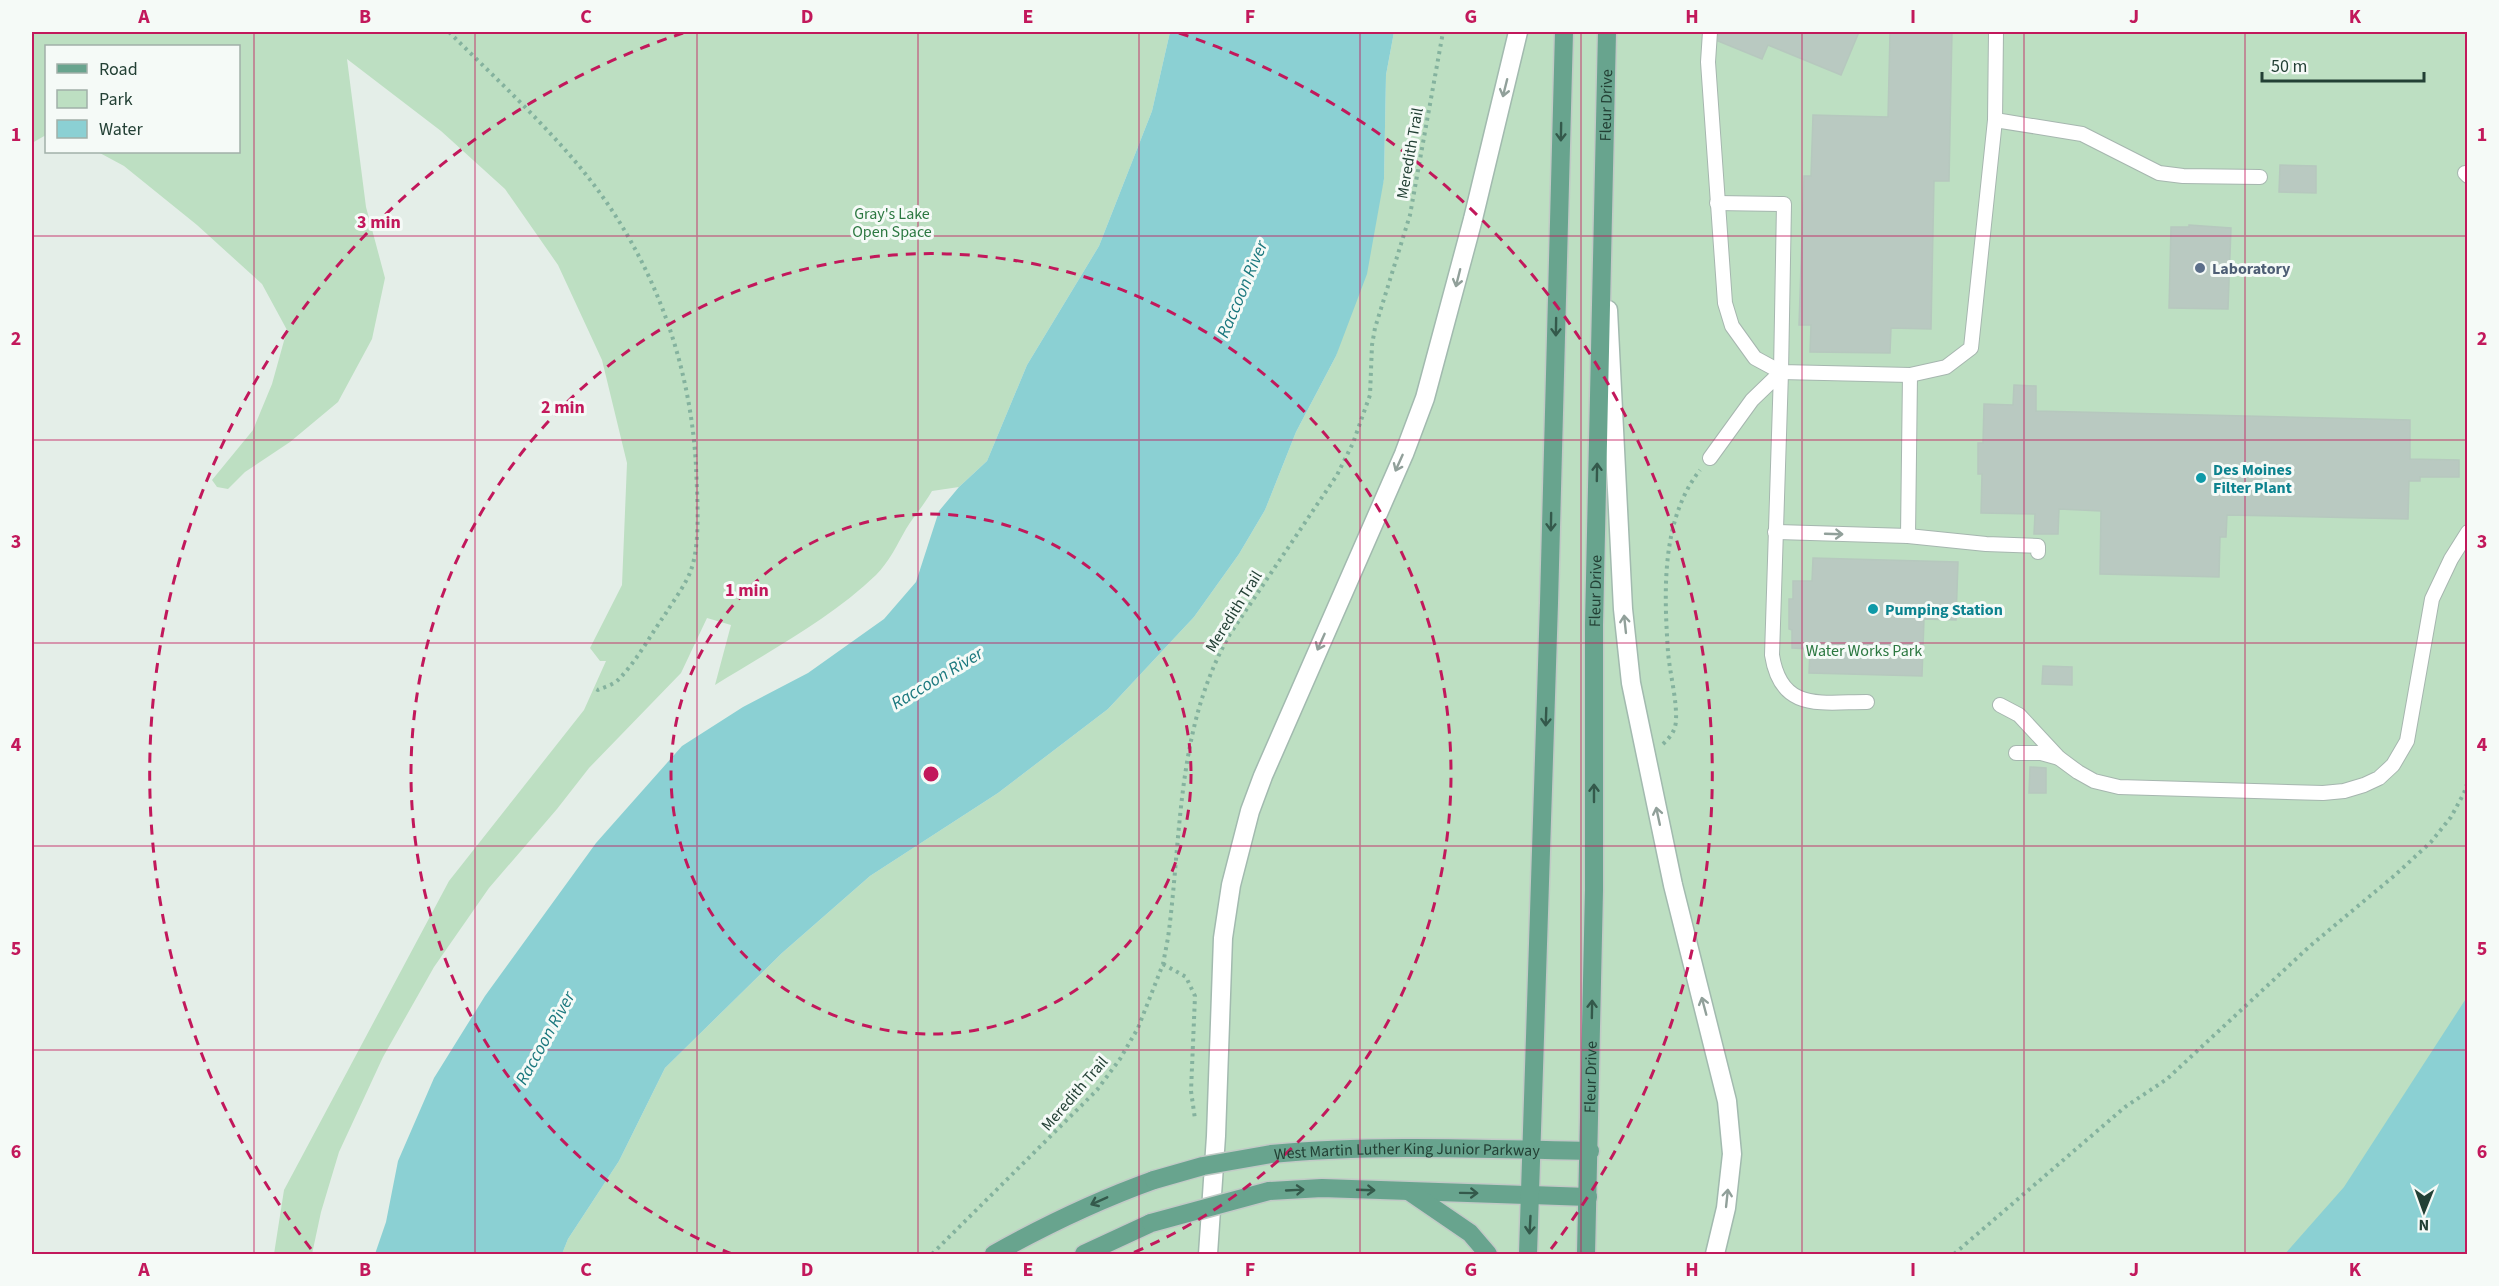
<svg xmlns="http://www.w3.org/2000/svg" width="2499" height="1286" viewBox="0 0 2499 1286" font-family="'Source Sans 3',sans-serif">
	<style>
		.green { fill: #bddfc2 }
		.water { fill: #8bd0d3 }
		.building { fill: #b9c9c1; stroke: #b6c8be; stroke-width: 1.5 }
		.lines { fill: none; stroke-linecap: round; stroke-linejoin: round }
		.lane-casing { stroke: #a6b6af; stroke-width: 16 }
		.secondary-casing { stroke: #a2baaf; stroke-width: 21 }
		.primary-casing { stroke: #c1cac6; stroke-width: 21 }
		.path { stroke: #84b29e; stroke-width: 4; stroke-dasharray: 3 4.5; stroke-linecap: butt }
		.lane { stroke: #fff; stroke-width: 14 }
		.secondary { stroke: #fff; stroke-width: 18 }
		.primary { stroke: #68a48e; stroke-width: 18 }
		.primary-bridge-casing { stroke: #c1cac6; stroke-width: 21; stroke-linecap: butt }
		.primary-bridge { stroke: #68a48e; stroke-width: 18 }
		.oneway { stroke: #91a09a }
		.oneway2 { stroke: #34594b }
		.grid { fill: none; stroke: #c2185b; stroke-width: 1.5; stroke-opacity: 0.55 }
		.ring { fill: none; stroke: #c2185b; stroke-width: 3; stroke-dasharray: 10 8 }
		.service-dot { fill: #5c6f8a; stroke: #f5faf7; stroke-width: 2 }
		.culture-dot { fill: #0f9aa8; stroke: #f5faf7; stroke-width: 2 }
		.labels { text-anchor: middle; stroke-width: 6; stroke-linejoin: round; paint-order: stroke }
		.street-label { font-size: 16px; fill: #234035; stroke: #f5faf7 }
		.park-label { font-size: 16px; fill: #2c7841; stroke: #f5faf7 }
		.service-label { font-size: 16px; font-weight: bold; fill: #4e5e75; stroke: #f5faf7; text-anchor: start }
		.culture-label { font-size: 16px; font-weight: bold; fill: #0d838f; stroke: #f5faf7; text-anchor: start }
		.water-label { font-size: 18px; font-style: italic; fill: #1b787e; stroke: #f5faf7 }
		.centre { fill: #c2185b; stroke: #f5faf7; stroke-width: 3 }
		.ring-label { font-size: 18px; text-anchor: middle; font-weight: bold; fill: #c2185b; stroke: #f5faf7; stroke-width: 6; stroke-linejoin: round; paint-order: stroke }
		.neatline { fill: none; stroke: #c2185b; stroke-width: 2 }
		.grid-label { font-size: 20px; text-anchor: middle; font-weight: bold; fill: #c2185b }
	</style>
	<rect width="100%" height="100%" fill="#e4eee8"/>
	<g class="green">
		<path d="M32 32H1170L1152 111 1099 246 1027 365 987 461 959 487 932 491C924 505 914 516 906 529 897 545 889 562 876 575 829 620 769 651 715 685L731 625 707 618 681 673 589 768 557 809 489 888 434 967 383 1057 339 1152 321 1212 312 1254H274L284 1190 449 881 584 710 606 661H600L590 648 622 585 627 463 602 360 558 265 505 189 441 131 347 59 366 207 385 278 372 339 338 402 290 442 245 472 228 489 217 487 212 480 253 430 272 384 287 330 262 284 197 225 124 166 98 152H238V46H46V135L32 143Z"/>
		<polygon points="1394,32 2467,32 2467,1254 562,1254 568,1239 619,1161 665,1068 782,953 870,876 998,793 1108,709 1194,617 1239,554 1265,510 1296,432 1336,356 1384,179 1386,75"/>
	</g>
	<g class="water">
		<polygon points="1170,32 1394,32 1386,75 1384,179 1367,274 1336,356 1296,432 1265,510 1239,554 1194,617 1108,709 998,793 870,876 782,953 665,1068 619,1161 568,1239 562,1254 375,1254 386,1222 398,1161 434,1078 485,996 596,843 682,746 743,707 808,673 884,619 916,582 939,511 959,487 987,461 1027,365 1099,246 1152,111"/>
		<polygon points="2467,997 2467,1254 2285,1254 2344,1187"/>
	</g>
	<g class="building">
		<polygon points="1719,32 1859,32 1841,75 1768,45 1762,59 1718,41"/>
		<polygon points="1890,32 1952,32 1949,181 1934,181 1931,329 1891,328 1890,353 1810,352 1811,325 1799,325 1804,176 1811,176 1813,115 1888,117"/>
		<polygon points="2280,165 2316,166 2316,193 2279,192"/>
		<polygon points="2189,225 2231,228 2228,309 2169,308 2171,227 2189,227"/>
		<polygon points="2014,385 2036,386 2036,411 2410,420 2410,459 2459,460 2459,477 2420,477 2420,481 2409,481 2408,519 2227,515 2226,537 2220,537 2219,577 2100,574 2101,511 2059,509 2058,534 2034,534 2035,514 1981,513 1982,474 1978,474 1978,443 1983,443 1984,404 2013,405"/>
		<polygon points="1813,558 1958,562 1956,620 1924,619 1922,676 1809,673 1810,649 1792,648 1792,630 1789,629 1789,599 1793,599 1793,581 1812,581"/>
		<polygon points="2043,666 2072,667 2072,685 2042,684"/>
		<polygon points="2030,767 2046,768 2046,793 2029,793"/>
	</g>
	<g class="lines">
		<defs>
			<g id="lane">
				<polyline points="1710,32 1708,62 1725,303 1732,326 1755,358 1781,372 1910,375 1946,367 1971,348 1995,120 1996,32"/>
				<polyline points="1995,120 2082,134 2159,173 2183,176 2260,177"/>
				<polyline points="2465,173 2468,176"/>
				<polyline points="1717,203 1784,204 1781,372"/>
				<path d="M1710 458 1752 400 1781 372 1772 655C1781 712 1820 702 1867 702"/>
				<polyline points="1775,532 1908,536 1986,544 2038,546 2038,552"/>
				<polyline points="1908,536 1910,375"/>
				<polyline points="2000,705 2019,715 2059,758 2078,772 2094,781 2119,787 2323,793 2344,791 2364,785 2379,778 2393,765 2407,741 2432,599 2451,559 2468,532"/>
				<polyline points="2016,753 2041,753 2059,758"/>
			</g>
			<g id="secondary">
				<polyline points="1608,310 1623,609 1631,683 1673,885 1727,1101 1732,1154 1726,1208 1715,1254"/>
				<polyline points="1208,1254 1216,1136 1223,938 1231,885 1250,811 1263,776 1404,454 1425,398 1473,219 1518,32"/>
			</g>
			<g id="primary">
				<path id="s1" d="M1271 1154C1377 1144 1484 1149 1590 1151"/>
				<polyline points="1269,1191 1322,1188 1588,1197"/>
				<polyline points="1410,1192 1470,1233 1488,1254"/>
				<path d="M994 1254C1046 1225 1098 1200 1154 1180"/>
				<polyline points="1084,1254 1151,1223"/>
				<polyline points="1528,1254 1549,603 1564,32"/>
				<path id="s2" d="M1586 1254 1594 890V624L1607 32"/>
			</g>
		</defs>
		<use href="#lane" class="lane-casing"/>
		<use href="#secondary" class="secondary-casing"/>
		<use href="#primary" class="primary-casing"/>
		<g class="path">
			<path d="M449 32C492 75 539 118 579 166 649 250 690 356 696 466 697 494 701 543 691 570 686 584 674 600 666 613 651 634 637 661 618 680 614 684 605 687 598 690L594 688"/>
			<path d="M1663 744C1670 737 1675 732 1676 721 1677 699 1670 675 1668 652 1664 591 1661 520 1700 470"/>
			<polyline points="1163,964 1186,977 1195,996 1191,1091 1195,1119"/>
			<path d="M932 1254 1097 1090 1120 1059 1138 1028 1163 964 1168 938C1182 834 1176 728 1230 634L1337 475 1353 443 1370 395 1372 345 1375 328 1410 215 1443 32"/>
			<polyline points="1954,1254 2125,1107 2167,1079 2310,946 2394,876 2431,842 2451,817 2464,793 2468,781"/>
		</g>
		<use href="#lane" class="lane"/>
		<use href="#secondary" class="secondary"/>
		<use href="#primary" class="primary"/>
		<defs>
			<g id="primary-bridge">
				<polyline points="1154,1180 1203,1166 1271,1154"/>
				<polyline points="1151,1223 1269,1191"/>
			</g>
		</defs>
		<use href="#primary-bridge" class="primary-bridge-casing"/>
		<use href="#primary-bridge" class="primary-bridge"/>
	</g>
	<defs><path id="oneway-shaft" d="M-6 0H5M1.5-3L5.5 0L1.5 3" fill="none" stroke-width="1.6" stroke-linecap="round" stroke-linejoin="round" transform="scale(1.5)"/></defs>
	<g class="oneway">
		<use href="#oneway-shaft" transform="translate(1505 88) rotate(104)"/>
		<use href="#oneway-shaft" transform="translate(1458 278) rotate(104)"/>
		<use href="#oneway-shaft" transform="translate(1399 463) rotate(114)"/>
		<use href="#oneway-shaft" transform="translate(1834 534) rotate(2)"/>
		<use href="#oneway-shaft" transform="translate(1625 624) rotate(-96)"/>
		<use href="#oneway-shaft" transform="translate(1321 642) rotate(114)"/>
		<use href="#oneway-shaft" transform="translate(1658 816) rotate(-102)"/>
		<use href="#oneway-shaft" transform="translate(1704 1006) rotate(-105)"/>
		<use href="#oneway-shaft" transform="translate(1727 1198) rotate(-84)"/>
	</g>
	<g class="oneway2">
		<use href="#oneway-shaft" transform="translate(1561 132) rotate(91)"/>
		<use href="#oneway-shaft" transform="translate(1556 327) rotate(91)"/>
		<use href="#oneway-shaft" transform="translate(1597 472) rotate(-89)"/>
		<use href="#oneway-shaft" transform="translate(1551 522) rotate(91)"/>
		<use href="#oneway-shaft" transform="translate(1546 717) rotate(92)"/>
		<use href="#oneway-shaft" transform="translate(1594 793) rotate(-90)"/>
		<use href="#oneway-shaft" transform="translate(1592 1009) rotate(-89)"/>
		<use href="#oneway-shaft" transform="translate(1295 1190) rotate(-3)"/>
		<use href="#oneway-shaft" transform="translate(1366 1190) rotate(2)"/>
		<use href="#oneway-shaft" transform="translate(1469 1193) rotate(1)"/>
		<use href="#oneway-shaft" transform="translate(1099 1201) rotate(156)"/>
		<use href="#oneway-shaft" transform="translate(1530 1225) rotate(93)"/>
	</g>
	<path class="grid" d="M254 32V1254M475 32V1254M697 32V1254M918 32V1254M1139 32V1254M1360 32V1254M1581 32V1254M1802 32V1254M2024 32V1254M2245 32V1254M32 236H2468M32 440H2468M32 643H2468M32 846H2468M32 1050H2468"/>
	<g class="ring">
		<circle cx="931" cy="774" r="260"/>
		<path d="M732 1254A520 520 0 1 1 1130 1254"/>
		<path d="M311 1249A781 781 0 0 1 683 33M1179 33A781 781 0 0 1 1551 1249"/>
	</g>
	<circle class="service-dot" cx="2200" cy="268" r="6"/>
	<g class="culture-dot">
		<circle cx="2201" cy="478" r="6"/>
		<circle cx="1873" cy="609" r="6"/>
	</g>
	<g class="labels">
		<g class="street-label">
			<text dy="6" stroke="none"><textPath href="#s2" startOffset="1149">Fleur Drive</textPath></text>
			<text transform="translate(1409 153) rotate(-80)" y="6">Meredith Trail</text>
			<text dy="6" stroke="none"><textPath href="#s2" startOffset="663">Fleur Drive</textPath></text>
			<text transform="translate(1233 611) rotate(-58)" y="6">Meredith Trail</text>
			<text dy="6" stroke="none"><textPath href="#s2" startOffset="177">Fleur Drive</textPath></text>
			<text transform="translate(1074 1093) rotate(-49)" y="6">Meredith Trail</text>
			<text dy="6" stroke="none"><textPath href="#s1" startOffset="136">West Martin Luther King Junior Parkway</textPath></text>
		</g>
		<g class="park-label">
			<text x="892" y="219">Gray's Lake<tspan x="892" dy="18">Open Space</tspan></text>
			<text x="1864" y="656">Water Works Park</text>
		</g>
		<g class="service-label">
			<text x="2212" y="274">Laboratory</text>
		</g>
		<g class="culture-label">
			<text x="2213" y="475">Des Moines<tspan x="2213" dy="18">Filter Plant</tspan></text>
			<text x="1885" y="615">Pumping Station</text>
		</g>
		<g class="water-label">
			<text transform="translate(1242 289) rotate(-67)" y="6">Raccoon River</text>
			<text transform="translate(937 678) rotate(-31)" y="6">Raccoon River</text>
			<text transform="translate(545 1038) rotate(-61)" y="6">Raccoon River</text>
		</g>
	</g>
	<circle cx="931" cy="774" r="9" class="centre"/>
	<g class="ring-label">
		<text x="379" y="228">3 min</text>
		<text x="563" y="413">2 min</text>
		<text x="747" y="596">1 min</text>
	</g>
	<rect width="2499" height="1286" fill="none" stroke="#f5faf7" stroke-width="66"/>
	<rect x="45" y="45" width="195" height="108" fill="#f5faf7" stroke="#a1b0a9" stroke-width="1.5"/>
	<rect x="57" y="64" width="30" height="9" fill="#68a48e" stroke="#a1b0a9" stroke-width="1.5"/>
	<text x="99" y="75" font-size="18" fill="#234035">Road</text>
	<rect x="57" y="90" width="30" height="18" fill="#bddfc2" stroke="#a1b0a9" stroke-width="1.5"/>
	<text x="99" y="105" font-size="18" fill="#234035">Park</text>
	<rect x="57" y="120" width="30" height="18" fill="#8bd0d3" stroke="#a1b0a9" stroke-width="1.5"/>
	<text x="99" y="135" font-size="18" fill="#234035">Water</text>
	<g transform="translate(2424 1211) rotate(181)" stroke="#f5faf7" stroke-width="4.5" paint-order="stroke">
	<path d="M0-4.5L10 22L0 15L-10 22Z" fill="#234035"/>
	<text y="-9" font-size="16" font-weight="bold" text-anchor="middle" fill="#234035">N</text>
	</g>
	<path d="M2262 72v9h162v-9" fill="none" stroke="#234035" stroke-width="3"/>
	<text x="2271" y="72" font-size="18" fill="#234035" stroke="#f5faf7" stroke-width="4.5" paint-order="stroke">50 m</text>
	<rect x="33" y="33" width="2433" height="1220" class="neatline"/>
	<g class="grid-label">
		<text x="144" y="23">A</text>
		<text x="365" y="23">B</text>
		<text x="586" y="23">C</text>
		<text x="807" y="23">D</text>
		<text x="1028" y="23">E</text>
		<text x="1250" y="23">F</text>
		<text x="1471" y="23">G</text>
		<text x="1692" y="23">H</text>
		<text x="1913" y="23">I</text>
		<text x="2134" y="23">J</text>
		<text x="2355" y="23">K</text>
		<text x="16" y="141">1</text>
		<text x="2482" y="141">1</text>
		<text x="16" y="345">2</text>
		<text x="2482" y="345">2</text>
		<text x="16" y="548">3</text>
		<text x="2482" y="548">3</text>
		<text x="16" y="751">4</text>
		<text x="2482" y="751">4</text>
		<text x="16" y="955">5</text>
		<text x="2482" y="955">5</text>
		<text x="16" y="1158">6</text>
		<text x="2482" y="1158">6</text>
		<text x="144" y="1276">A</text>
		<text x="365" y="1276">B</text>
		<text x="586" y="1276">C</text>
		<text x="807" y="1276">D</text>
		<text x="1028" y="1276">E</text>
		<text x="1250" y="1276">F</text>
		<text x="1471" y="1276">G</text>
		<text x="1692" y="1276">H</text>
		<text x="1913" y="1276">I</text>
		<text x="2134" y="1276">J</text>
		<text x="2355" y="1276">K</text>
	</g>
</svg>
